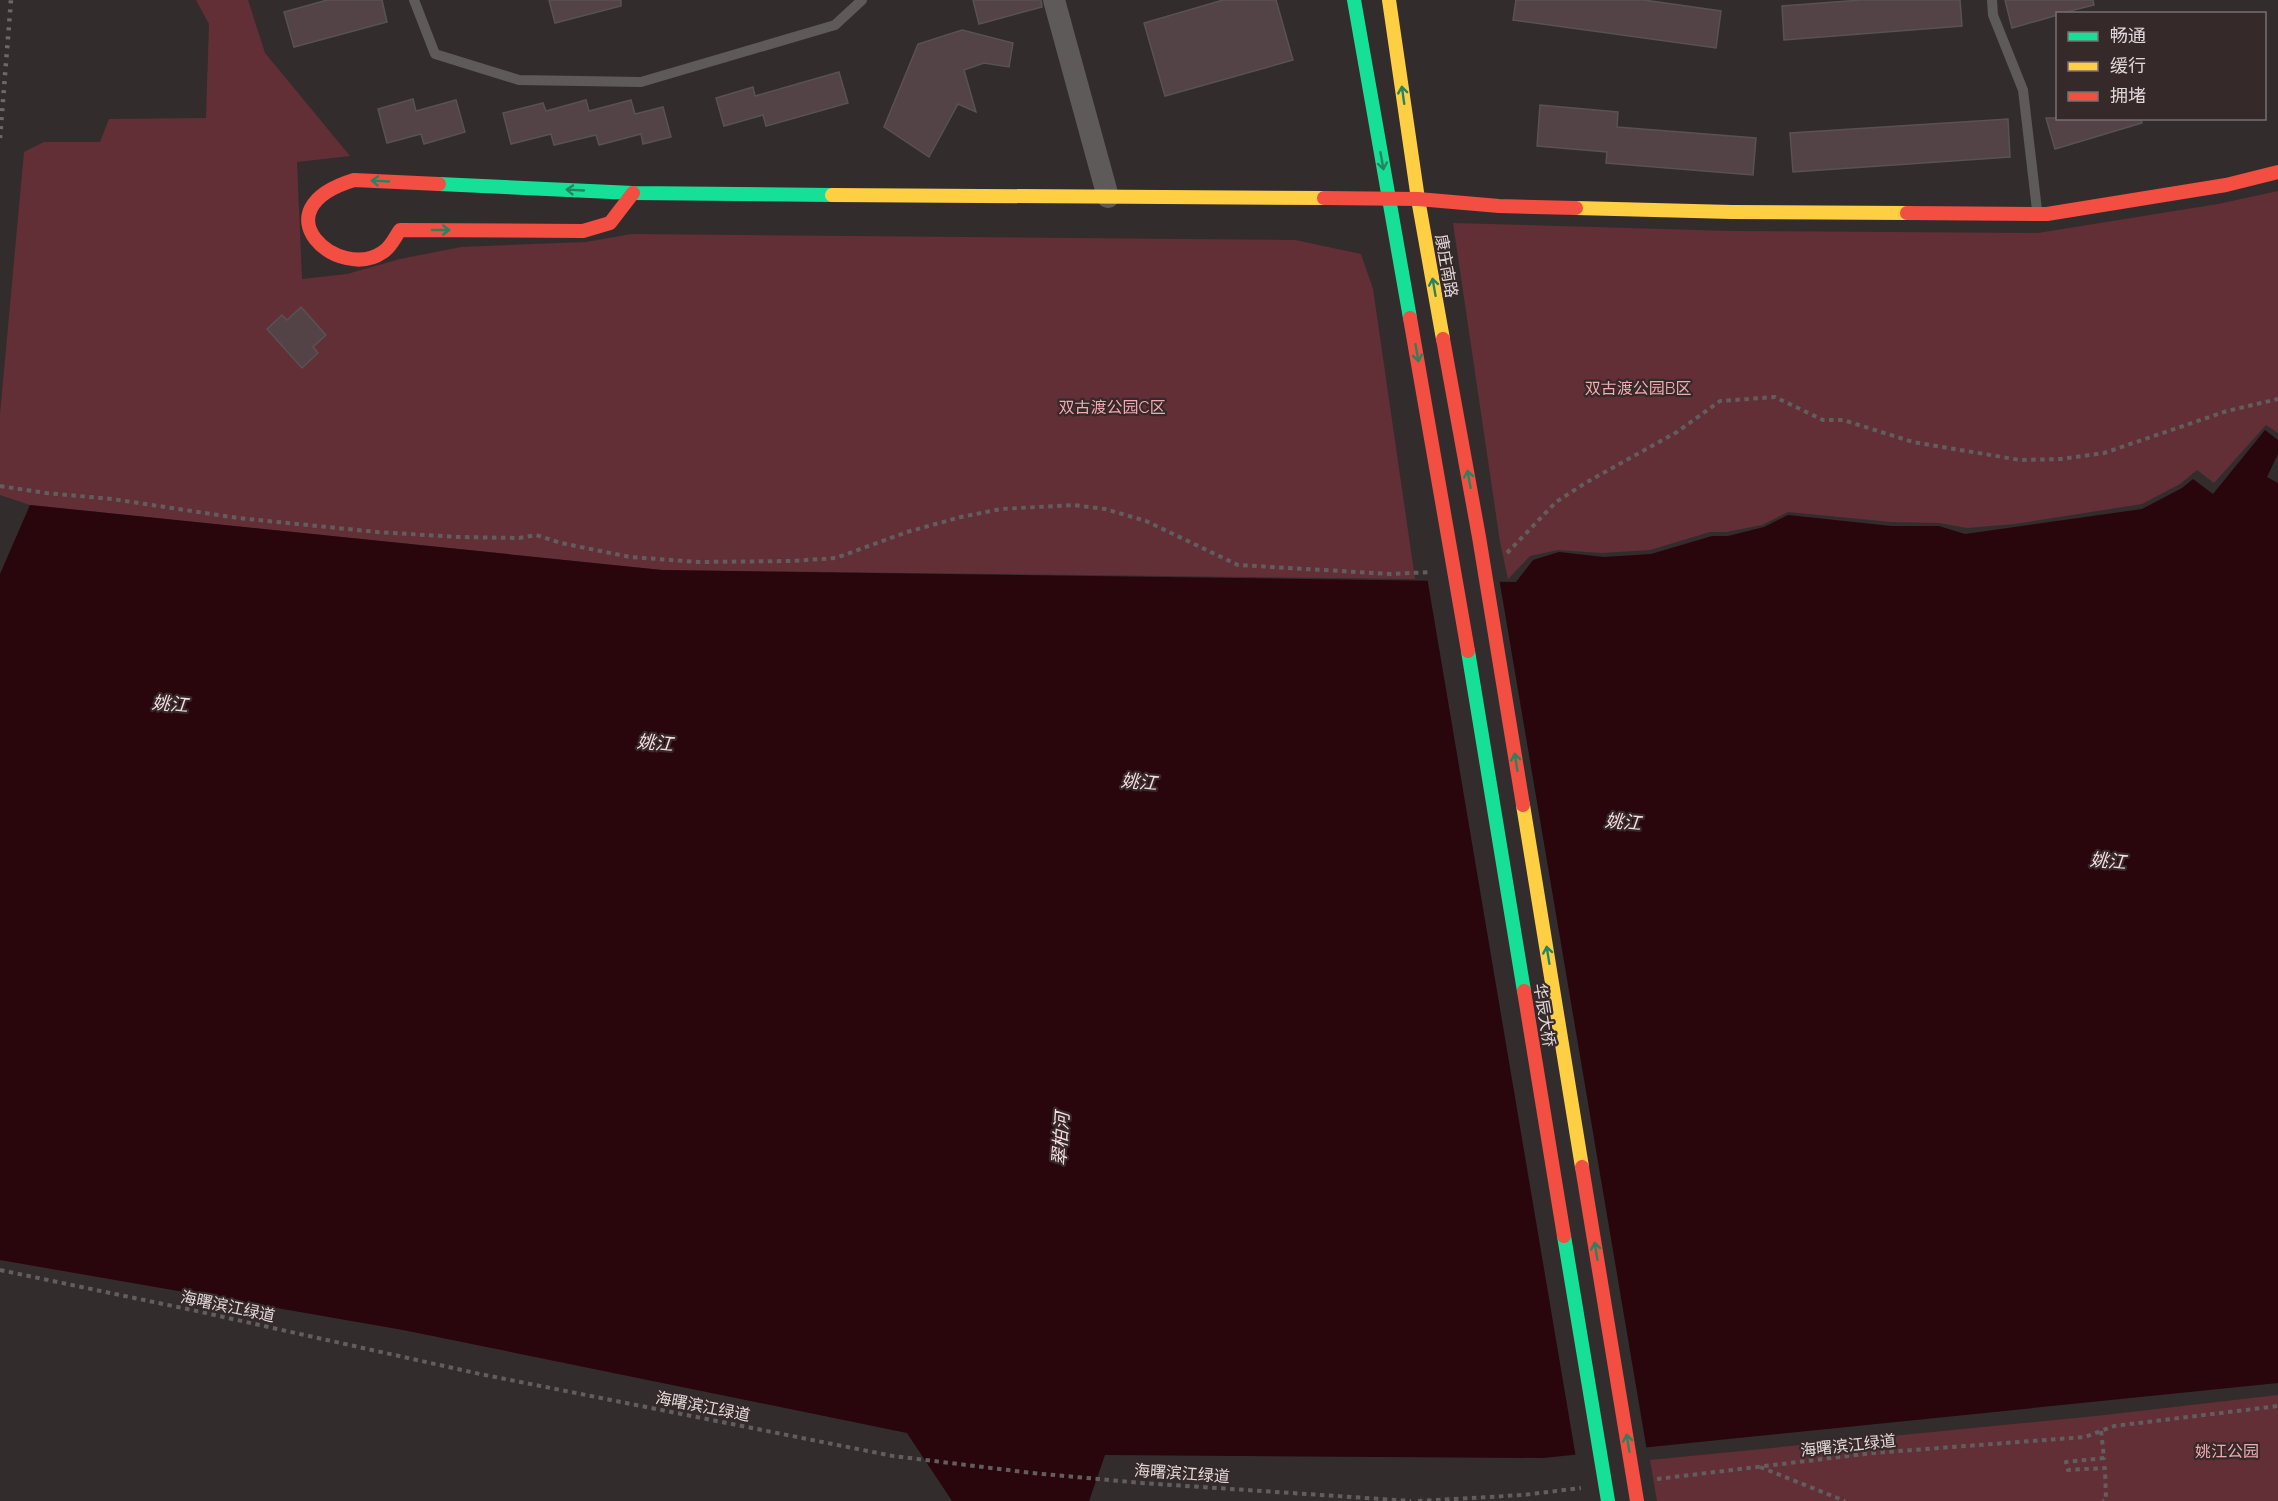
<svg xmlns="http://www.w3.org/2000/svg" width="2278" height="1501" viewBox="0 0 2278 1501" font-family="Raleway,'Noto Sans SC',sans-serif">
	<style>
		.green { fill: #632f37 }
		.water { fill: #29050c }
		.pier { fill: #332c2d }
		.building { fill: #544346; stroke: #585252; stroke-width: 1.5 }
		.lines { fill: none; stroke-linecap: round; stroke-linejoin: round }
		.path { stroke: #625e5e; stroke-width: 4; stroke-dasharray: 4.5 4.5; stroke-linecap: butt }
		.lane { stroke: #5e5a5a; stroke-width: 10 }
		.street { stroke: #5e5a5a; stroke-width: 22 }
		.fast { stroke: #16e098; stroke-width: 14 }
		.slow { stroke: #ffcf43; stroke-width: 14 }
		.jam { stroke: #f24e42; stroke-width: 14 }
		.rail { stroke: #6e6969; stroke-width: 4.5; stroke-dasharray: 3 6; stroke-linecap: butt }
		.oneway { stroke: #268461 }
		.labels { text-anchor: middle; stroke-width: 4.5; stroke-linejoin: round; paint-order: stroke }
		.street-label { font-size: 16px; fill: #e0d7d8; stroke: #36292a }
		.park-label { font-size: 16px; fill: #f1aab0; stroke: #36292a }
		.water-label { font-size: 18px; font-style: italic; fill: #f5dcde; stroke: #36292a }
	</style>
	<rect width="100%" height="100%" fill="#332c2d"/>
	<g class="green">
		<polygon points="196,0 248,0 265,53 350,156 297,162 302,279 347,274 400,259 461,247 586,242 632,234 1295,240 1361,254 1373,289 1415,579 662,570 30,505 0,495 0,415 24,152 44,142 100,142 109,119 206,118 209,24"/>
		<polygon points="2278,191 2278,433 2266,425 2214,483 2197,470 2180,484 2142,504 2014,524 1967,528 1940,523 1891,522 1788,512 1762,525 1726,532 1710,532 1650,550 1602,553 1558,550 1530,556 1508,579 1500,542 1453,223 1731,231 2038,233 2218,204"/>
		<polygon points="2278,1395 2278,1501 1657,1501 1650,1460 2096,1416"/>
	</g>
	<polygon class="water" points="2265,430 2278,440 2278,454 2267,477 2278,483 2278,1383 1543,1458 1105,1455 1089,1501 952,1501 907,1433 403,1330 0,1260 0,574 30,505 662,570 1516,582 1533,560 1559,552 1604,557 1651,554 1712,536 1728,536 1764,527 1788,515 1891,526 1939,526 1965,534 2142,509 2182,488 2193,479 2213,494"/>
	<polygon class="pier" points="1427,577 1499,578 1647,1451 1576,1458"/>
	<g class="building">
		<polygon points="327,0 382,0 387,22 294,47 284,12"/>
		<polygon points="549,0 621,0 621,6 555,23"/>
		<polygon points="973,0 1041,0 1042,7 979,24"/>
		<polygon points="1223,0 1276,0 1293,60 1165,96 1144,23"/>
		<polygon points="1516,0 1644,0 1721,11 1716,48 1513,20"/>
		<polygon points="1861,0 1960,0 1962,26 1784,40 1782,6"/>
		<polygon points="2005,0 2093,0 2094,5 2058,14 2058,15 2012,28"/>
		<polygon points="962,30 1013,43 1009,67 984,63 964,70 976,112 958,104 929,157 884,127 918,44"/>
		<polygon points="839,72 848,103 766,126 763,115 724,126 716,98 753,87 755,96"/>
		<polygon points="413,99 416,111 456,100 465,132 424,144 421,134 387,143 378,109"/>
		<polygon points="586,100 589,111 631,100 635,114 663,107 671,137 643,144 641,134 599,145 596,135 554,145 551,134 511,144 503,113 543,103 546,111"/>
		<polygon points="1540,105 1618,112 1617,127 1756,138 1753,175 1606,163 1607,152 1537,146"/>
		<polygon points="2046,118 2141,118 2142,123 2055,149"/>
		<polygon points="2008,119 2010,157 1793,172 1790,133"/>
		<polygon points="301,307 326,335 313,347 318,353 302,368 267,329 282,315 287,320"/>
	</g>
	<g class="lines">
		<g class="path">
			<polyline points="0,486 46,493 112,499 238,518 377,532 458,537 519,538 536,535 561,543 630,557 698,562 791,561 836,558 907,532 961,517 1001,509 1073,505 1105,509 1146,521 1238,565 1391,574 1431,572"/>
			<polyline points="1507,553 1556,502 1587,482 1677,432 1720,401 1775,397 1823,420 1843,420 1913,442 2020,460 2061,459 2104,453 2227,411 2278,399"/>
			<polyline points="0,1270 192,1310 480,1374 893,1456 1032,1473 1142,1483 1411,1501"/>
			<polyline points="2101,1431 2104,1458 2066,1462 2068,1470 2105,1468 2106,1499 2103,1501"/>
			<polyline points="1760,1467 1845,1501"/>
			<polyline points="1657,1479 1873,1453 2085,1437 2114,1426 2278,1406"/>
			<polyline points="1418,1501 1523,1495 1581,1488"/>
		</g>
		<g class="lane">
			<polyline points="414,0 435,54 519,80 641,82 835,25 862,0"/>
			<polyline points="1992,0 1993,15 2023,90 2037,210"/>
		</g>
		<polyline class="street" points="1054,0 1108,197"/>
		<g class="fast">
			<polyline points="1354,0 1410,318"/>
			<polyline points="439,184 633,193 832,195"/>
			<polyline points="1468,651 1524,991"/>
			<polyline points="1564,1236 1608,1501"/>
		</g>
		<g class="slow">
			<polyline points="1389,0 1418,199 1443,339"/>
			<polyline points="832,195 1324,198"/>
			<polyline points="1576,208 1732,212 1907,213"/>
			<polyline points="1523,805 1582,1167"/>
		</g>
		<g class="jam">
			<path d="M439 184 354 180C256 210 339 283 383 252 391 247 395 237 400 230L583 231 610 223 633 193"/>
			<polyline points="1324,198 1418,199 1499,206 1576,208"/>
			<polyline points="1907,213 2047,214 2226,185 2278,172"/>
			<polyline points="1410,318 1468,651"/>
			<polyline points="1443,339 1479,537 1523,805"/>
			<polyline points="1524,991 1564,1236"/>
			<polyline points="1582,1167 1637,1501"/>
		</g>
		<polyline class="rail" points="0,138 11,0"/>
	</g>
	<defs><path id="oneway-shaft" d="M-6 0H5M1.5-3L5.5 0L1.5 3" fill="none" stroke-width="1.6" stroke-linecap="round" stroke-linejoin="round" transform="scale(1.5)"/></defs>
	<g class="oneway">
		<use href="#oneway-shaft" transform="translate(1403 95) rotate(-98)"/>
		<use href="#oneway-shaft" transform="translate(1382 161) rotate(80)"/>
		<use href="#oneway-shaft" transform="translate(380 181) rotate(-177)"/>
		<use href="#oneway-shaft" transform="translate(575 190) rotate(-177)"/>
		<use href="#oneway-shaft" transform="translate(441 230)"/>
		<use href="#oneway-shaft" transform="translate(1434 287) rotate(-100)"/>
		<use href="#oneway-shaft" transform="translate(1417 353) rotate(80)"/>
		<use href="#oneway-shaft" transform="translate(1469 479) rotate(-100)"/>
		<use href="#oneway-shaft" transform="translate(1516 762) rotate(-99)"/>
		<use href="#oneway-shaft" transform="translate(1548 955) rotate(-99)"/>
		<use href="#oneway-shaft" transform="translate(1596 1251) rotate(-99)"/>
		<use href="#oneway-shaft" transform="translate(1628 1443) rotate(-99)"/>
	</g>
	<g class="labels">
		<g class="street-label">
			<text transform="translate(1447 266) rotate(80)" y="6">康庄南路</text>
			<text transform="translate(1545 1015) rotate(81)" y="6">华辰大桥</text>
			<text transform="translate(228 1306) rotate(12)" y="6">海曙滨江绿道</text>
			<text transform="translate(703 1406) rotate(11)" y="6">海曙滨江绿道</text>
			<text transform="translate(1848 1445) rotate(-6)" y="6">海曙滨江绿道</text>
			<text transform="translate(1182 1473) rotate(4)" y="6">海曙滨江绿道</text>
		</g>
		<g class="park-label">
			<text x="1638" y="394">双古渡公园B区</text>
			<text x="1112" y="413">双古渡公园C区</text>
			<text x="2227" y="1457">姚江公园</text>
		</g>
		<g class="water-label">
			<text transform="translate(170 704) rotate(5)" y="6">姚江</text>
			<text transform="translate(655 743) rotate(5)" y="6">姚江</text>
			<text transform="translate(1139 782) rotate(5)" y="6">姚江</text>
			<text transform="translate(1623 822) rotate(5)" y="6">姚江</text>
			<text transform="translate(2108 861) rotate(5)" y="6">姚江</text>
			<text transform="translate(1061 1139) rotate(-86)" y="6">翠柏河</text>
		</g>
	</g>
	<rect x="2056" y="12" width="210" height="108" fill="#36292a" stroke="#7a6f70" stroke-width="1.5"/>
	<rect x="2068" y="32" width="30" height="9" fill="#16e098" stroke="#7a6f70" stroke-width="1.5"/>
	<text x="2110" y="42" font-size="18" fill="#e0d7d8">畅通</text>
	<rect x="2068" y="62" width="30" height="9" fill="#ffcf43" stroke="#7a6f70" stroke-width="1.5"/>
	<text x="2110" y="72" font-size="18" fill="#e0d7d8">缓行</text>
	<rect x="2068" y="92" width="30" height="9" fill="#f24e42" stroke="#7a6f70" stroke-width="1.5"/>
	<text x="2110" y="102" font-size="18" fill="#e0d7d8">拥堵</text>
</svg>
